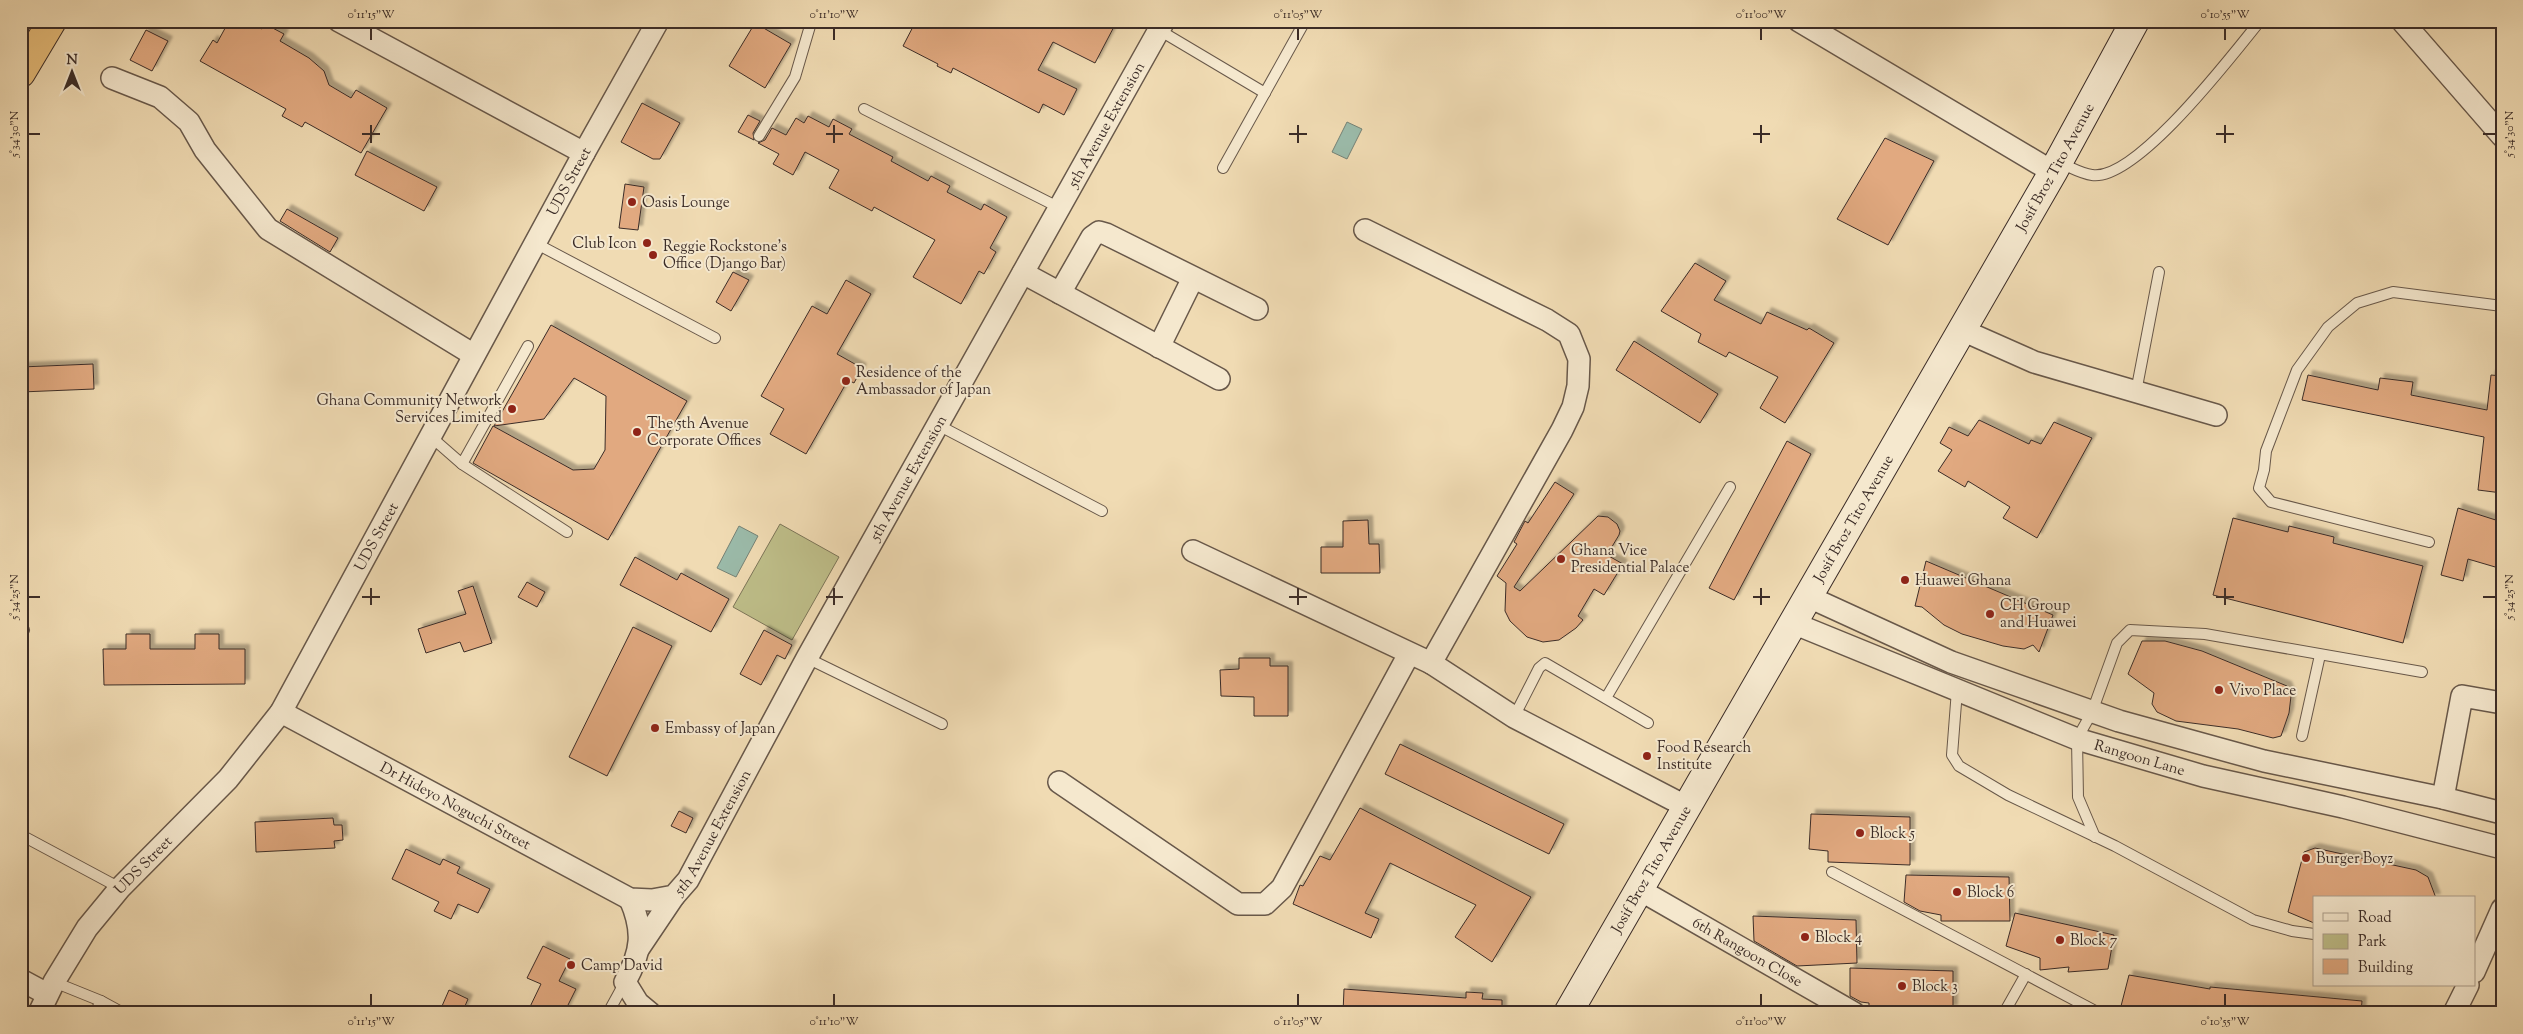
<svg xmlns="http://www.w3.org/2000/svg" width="2523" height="1034" viewBox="0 0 2523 1034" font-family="'Sorts Mill Goudy',serif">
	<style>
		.green { fill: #bebe89; stroke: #7c7558 }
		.water { fill: #9bbbaa; stroke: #758276 }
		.building { fill: #e1a980; stroke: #3b2c27; filter: url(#shadow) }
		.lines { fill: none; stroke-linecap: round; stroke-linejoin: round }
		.lane-casing { stroke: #68584a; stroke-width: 12 }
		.street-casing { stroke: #68584a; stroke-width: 24 }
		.secondary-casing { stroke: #3b2c27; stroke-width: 30 }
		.highway-casing { stroke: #3b2c27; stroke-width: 30 }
		.lane { stroke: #f5e8ce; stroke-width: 10 }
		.street { stroke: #f5e8ce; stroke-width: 21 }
		.secondary { stroke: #f5e8ce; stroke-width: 28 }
		.highway { stroke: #e8be7a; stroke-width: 28 }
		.ticks { fill: none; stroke: #3b2c27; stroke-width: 2 }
		.poi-dot { fill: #8f2418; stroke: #f5e8ce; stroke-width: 2 }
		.labels { text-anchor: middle; stroke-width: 4; stroke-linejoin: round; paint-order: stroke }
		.street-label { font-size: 15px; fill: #3b2c27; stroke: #f5e8ce }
		.poi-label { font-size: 15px; fill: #3b2c27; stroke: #f5e8ce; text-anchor: start }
		.neatline { fill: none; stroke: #3b2c27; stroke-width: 2 }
		.ticks-label { font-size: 12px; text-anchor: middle; fill: #3b2c27 }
	</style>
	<defs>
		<filter id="shadow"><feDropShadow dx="4.5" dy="-4.5" stdDeviation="1" flood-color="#0004"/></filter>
	</defs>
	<rect width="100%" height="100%" fill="#f0dbb3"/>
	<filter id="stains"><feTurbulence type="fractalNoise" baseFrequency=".004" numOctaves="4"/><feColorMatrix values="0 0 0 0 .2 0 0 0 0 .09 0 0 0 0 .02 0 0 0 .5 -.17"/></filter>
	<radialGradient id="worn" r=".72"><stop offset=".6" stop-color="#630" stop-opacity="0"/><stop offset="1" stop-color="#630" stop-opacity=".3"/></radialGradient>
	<polygon class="green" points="780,524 839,557 792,640 733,607"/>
	<g class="water">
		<polygon points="1347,122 1362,129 1347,159 1332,152"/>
		<polygon points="739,526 758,536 736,577 717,568"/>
	</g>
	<g class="building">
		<polygon points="229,21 248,21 262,29 265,24 284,34 280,41 309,58 324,71 329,85 351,98 356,90 387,108 361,153 305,122 302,127 282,116 286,109 200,61 213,40 217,43"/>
		<polygon points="916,21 1117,21 1095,63 1053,42 1038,70 1077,89 1064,115 1043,104 1039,113 953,68 951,73 937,66 938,64 903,46"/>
		<polygon points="755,23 791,44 765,88 729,66"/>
		<polygon points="146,30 168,41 152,71 130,60"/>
		<polygon points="642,103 680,123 660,159 653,159 621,142"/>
		<polygon points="748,115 760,121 753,133 754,140 738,132"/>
		<polygon points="808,116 829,127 833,119 852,129 849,134 893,157 891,161 928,181 931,176 950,186 947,192 981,210 984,204 1007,217 990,248 996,252 984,274 979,271 961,304 913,277 935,240 874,207 872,211 829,188 839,170 805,152 793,175 773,164 779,154 758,143 765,140 772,128 786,135 796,118 804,123"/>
		<polygon points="1885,138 1934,161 1888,245 1837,219"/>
		<polygon points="367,151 437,187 424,211 355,175"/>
		<polygon points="625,184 644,187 638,230 619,228"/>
		<polygon points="287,209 338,238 330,252 280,221"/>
		<polygon points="1695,263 1726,281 1714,300 1761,324 1767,312 1807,330 1809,328 1834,343 1785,423 1760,408 1778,377 1729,352 1726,357 1698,342 1701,334 1661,311"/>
		<polygon points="733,272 749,280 731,311 716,302"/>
		<polygon points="846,280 871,294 837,354 862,368 854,383 848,380 806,454 770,434 784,409 761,396 812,306 827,314"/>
		<polygon points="551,325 687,401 608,540 473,463 493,426 573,470 594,469 605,450 606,396 574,378 544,419 494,426"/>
		<polygon points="1634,341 1718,394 1700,423 1616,370"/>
		<polygon points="93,364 94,389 21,392 21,367"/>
		<polygon points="2308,375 2378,390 2380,378 2413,382 2411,395 2487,410 2491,375 2502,376 2502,493 2478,490 2484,437 2302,400"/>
		<polygon points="1979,420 2029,444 2031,440 2041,444 2054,422 2092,438 2037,538 2003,518 2010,507 1968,481 1965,487 1938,471 1952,450 1940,443 1949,427 1968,436"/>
		<polygon points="1787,441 1811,454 1734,600 1709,588"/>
		<polygon points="1555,482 1574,494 1514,587 1520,591 1598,516 1608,517 1617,524 1620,531 1619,535 1607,555 1623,564 1604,595 1594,589 1578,616 1583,620 1576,628 1559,640 1543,642 1527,637 1510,621 1505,611 1506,583 1497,576 1517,544 1514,542 1525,521 1528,523"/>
		<polygon points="2458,508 2502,522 2502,569 2468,559 2463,581 2441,575"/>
		<polygon points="2233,518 2288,532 2289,526 2334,537 2333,543 2423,566 2403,643 2213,595"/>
		<polygon points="1368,520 1369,544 1379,544 1380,573 1321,573 1321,547 1343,547 1343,521"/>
		<polygon points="635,557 677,580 681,573 729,599 711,632 620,585"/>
		<polygon points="1926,561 2053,615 2039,652 2033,645 2024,649 2003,646 1962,634 1944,625 1922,607 1915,606"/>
		<polygon points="527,582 545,592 537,607 518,597"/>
		<polygon points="473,586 492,643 464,652 460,642 426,653 418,629 466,614 458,591"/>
		<polygon points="633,627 672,646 607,776 569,757"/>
		<polygon points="764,630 792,645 785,659 777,655 761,685 740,674"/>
		<polygon points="126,634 150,634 150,649 195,649 195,634 219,634 219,649 245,649 245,684 104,685 103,649 126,649"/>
		<polygon points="2142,641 2165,641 2202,651 2287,686 2291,696 2289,713 2281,736 2273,738 2238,729 2176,721 2157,712 2152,704 2154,693 2128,674"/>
		<polygon points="1239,658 1270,658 1270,666 1288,666 1288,716 1254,716 1254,697 1221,696 1220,670 1239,669"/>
		<polygon points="1400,744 1564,824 1549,854 1385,774"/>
		<polygon points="1360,808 1531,897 1492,962 1455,937 1476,905 1390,863 1365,913 1379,919 1371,938 1293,904 1300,885 1303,886 1320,856 1330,860"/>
		<polygon points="679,811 693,818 686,833 671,826"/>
		<polygon points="1811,814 1910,817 1910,865 1828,862 1828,851 1809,849"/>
		<polygon points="333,818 334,825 342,825 343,840 334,841 335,848 256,852 255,822"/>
		<polygon points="2315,848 2416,870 2428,877 2436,898 2314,898 2314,923 2288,912 2304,852"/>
		<polygon points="406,849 440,865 443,859 460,867 457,873 490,889 478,913 458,904 451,919 434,911 439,902 392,879"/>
		<polygon points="1906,875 2009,877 2010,921 1941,921 1941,915 1920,911 1904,902"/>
		<polygon points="2015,913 2114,935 2108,969 2068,972 2069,967 2040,970 2040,958 2006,946"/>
		<polygon points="1753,916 1856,920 1857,963 1797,966 1754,941"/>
		<polygon points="543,946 570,959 559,981 576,989 564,1013 527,1013 541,984 527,978"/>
		<polygon points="1850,968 1953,971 1953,1009 1932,1010 1932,1013 1869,1013 1869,1003 1861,1002 1850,996"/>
		<polygon points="2129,975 2210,989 2210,987 2362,1001 2361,1013 2131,1013 2120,1010"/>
		<polygon points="1344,989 1466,998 1466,992 1483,993 1482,999 1502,1000 1502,1013 1343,1013"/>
		<polygon points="449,990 468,999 462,1013 439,1013"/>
	</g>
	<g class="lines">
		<defs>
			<g id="lane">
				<polyline points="1159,30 1265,93"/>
				<polyline points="864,109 1060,208"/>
				<polyline points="759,136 795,77 810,26 808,21"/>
				<path d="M2060 163C2070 167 2082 174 2092 175 2136 182 2233 54 2260 21"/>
				<polyline points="1223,168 1305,21"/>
				<polyline points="535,243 715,338"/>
				<polyline points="2136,392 2159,272"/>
				<polyline points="938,425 1102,511"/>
				<polyline points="430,436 462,464 528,346"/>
				<polyline points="462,464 567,532"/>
				<polyline points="2429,542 2271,502 2259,488 2264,470 2266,451 2297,370 2328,327 2357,303 2393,292 2502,306"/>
				<polyline points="21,629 24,630"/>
				<polyline points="807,658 942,724"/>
				<polyline points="1957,690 1952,755 1959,766 2008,795 2115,846 2253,920 2292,931 2314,934"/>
				<polyline points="1606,698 1730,487"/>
				<polyline points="1514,717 1539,668 1545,663 1648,723"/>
				<polyline points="2302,736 2320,655"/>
				<polyline points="21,835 120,888"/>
				<polyline points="2095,837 2078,797 2077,739 2092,712 2117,643 2130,630 2205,634 2422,672"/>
				<polyline points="1832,872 2099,1013"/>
				<polyline points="54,982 101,1001 123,1013"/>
				<polyline points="95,1013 101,1001"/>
				<polyline points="608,1013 625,982"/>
				<polyline points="2004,1013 2026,974"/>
			</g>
			<g id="street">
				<polyline points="339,21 584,153"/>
				<polyline points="1799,21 2053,172"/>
				<polyline points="2402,21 2502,136"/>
				<polyline points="112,78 160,97 189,122 205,150 268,229 474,355"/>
				<polyline points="1365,230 1547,320 1569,334 1579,359 1578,386 1573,407 1562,430 1431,663"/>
				<polyline points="1023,273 1219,379"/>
				<polyline points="1060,293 1092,237 1099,232 1106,234 1257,309"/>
				<polyline points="1962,330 2034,362 2216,415"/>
				<polyline points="1159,347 1193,278"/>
				<polyline points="1193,551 1431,663 1514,717 1687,807"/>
				<polyline points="1809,597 1951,662 2119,721 2264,761 2443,798 2502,813"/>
				<path id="s1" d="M1793 623 2077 739 2203 776 2343 807 2502 848"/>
				<path id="s2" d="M281 712 630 899 652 900 674 896 688 880 807 658 1164 21"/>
				<polyline points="1059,782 1238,904 1265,904 1282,888 1409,654"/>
				<polyline points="2443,798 2462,696 2502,703"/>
				<path id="s3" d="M1640 890 1854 1013"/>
				<path d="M630 899C644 931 642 951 625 982L638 1003 650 1013"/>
				<polyline points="639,948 674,896"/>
				<polyline points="2474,972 2502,909"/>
				<polyline points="21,980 47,994"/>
				<path id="s4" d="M39 1013 54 982 87 928 120 888 228 779 281 712 584 153 658 21"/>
				<polyline points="2454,1013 2468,985"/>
			</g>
			<g id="secondary">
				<path id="s5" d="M1568 1013 2053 172 2135 21"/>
			</g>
			<polyline id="highway" points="21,73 52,21"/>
		</defs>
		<use href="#lane" class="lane-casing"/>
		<use href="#street" class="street-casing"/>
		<use href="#secondary" class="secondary-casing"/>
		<use href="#highway" class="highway-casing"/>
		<use href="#lane" class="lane"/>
		<use href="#street" class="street"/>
		<use href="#secondary" class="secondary"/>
		<use href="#highway" class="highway"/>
	</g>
	<path class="ticks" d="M371 28V40M834 28V40M1298 28V40M1761 28V40M2225 28V40M371 125V143M834 125V143M1298 125V143M1761 125V143M2225 125V143M28 134H40M362 134H380M826 134H843M1289 134H1307M1753 134H1770M2216 134H2234M2483 134H2496M371 588V605M834 588V605M1298 588V605M1761 588V605M2225 588V605M28 597H40M362 597H380M826 597H843M1289 597H1307M1753 597H1770M2216 597H2234M2483 597H2496M371 994V1006M834 994V1006M1298 994V1006M1761 994V1006M2225 994V1006"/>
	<g class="poi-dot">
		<circle cx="632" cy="202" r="5"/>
		<circle cx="647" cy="243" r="5"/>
		<circle cx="653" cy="255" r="5"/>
		<circle cx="846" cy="381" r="5"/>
		<circle cx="512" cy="409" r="5"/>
		<circle cx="637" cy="432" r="5"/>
		<circle cx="1561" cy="559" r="5"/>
		<circle cx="1905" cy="580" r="5"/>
		<circle cx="1990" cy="614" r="5"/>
		<circle cx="2219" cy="690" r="5"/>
		<circle cx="655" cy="728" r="5"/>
		<circle cx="1647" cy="756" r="5"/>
		<circle cx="1860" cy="833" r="5"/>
		<circle cx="2306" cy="858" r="5"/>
		<circle cx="1957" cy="892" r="5"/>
		<circle cx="1805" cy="937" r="5"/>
		<circle cx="2060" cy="940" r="5"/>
		<circle cx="571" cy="965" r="5"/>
		<circle cx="1902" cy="986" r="5"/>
	</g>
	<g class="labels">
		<g class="street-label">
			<text dy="5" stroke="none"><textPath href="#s2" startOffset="1325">5th Avenue Extension</textPath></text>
			<text dy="5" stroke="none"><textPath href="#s5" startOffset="976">Josif Broz Tito Avenue</textPath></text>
			<text dy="5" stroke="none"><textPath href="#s4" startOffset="992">UDS Street</textPath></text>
			<text dy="5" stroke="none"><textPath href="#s2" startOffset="920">5th Avenue Extension</textPath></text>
			<text dy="5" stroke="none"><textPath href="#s5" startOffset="571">Josif Broz Tito Avenue</textPath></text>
			<text dy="5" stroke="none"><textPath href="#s4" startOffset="588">UDS Street</textPath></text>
			<text dy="5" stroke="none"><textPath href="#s1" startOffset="372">Rangoon Lane</textPath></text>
			<text dy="5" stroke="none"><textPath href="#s2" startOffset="198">Dr Hideyo Noguchi Street</textPath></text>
			<text dy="5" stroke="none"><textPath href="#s2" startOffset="515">5th Avenue Extension</textPath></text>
			<text dy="5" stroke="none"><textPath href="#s4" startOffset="182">UDS Street</textPath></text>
			<text dy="5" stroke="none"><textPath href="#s5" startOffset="166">Josif Broz Tito Avenue</textPath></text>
			<text dy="5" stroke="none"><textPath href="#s3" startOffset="124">6th Rangoon Close</textPath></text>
		</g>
		<g class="poi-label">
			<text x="642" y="207">Oasis Lounge</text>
			<text x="637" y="248" text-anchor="end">Club Icon</text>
			<text x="663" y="251">Reggie Rockstone's<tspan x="663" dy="17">Office (Django Bar)</tspan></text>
			<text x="856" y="377">Residence of the<tspan x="856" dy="17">Ambassador of Japan</tspan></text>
			<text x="502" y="405" text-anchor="end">Ghana Community Network<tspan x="502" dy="17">Services Limited</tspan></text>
			<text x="647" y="428">The 5th Avenue<tspan x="647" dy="17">Corporate Offices</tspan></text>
			<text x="1571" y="555">Ghana Vice<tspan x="1571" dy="17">Presidential Palace</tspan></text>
			<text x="1915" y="585">Huawei Ghana</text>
			<text x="2000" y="610">CH Group<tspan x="2000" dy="17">and Huawei</tspan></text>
			<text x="2229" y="695">Vivo Place</text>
			<text x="665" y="733">Embassy of Japan</text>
			<text x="1657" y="752">Food Research<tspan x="1657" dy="17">Institute</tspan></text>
			<text x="1870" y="838">Block 5</text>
			<text x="2316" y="863">Burger Boyz</text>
			<text x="1967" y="897">Block 6</text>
			<text x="1815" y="942">Block 4</text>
			<text x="2070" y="945">Block 7</text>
			<text x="581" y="970">Camp David</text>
			<text x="1912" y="991">Block 3</text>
		</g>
	</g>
	<rect width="2523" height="1034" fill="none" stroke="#f0dbb3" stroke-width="55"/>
	<rect x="2313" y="896" width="162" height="90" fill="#f5e8ce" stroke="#ab9d8b"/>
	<rect x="2323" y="913" width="25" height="8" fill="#f5e8ce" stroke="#ab9d8b"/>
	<text x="2358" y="922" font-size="15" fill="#3b2c27">Road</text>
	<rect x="2323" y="934" width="25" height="15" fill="#bebe89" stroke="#ab9d8b"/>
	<text x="2358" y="946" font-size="15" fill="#3b2c27">Park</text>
	<rect x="2323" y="959" width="25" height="15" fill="#e1a980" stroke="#ab9d8b"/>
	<text x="2358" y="972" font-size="15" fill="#3b2c27">Building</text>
	<g transform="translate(72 72)" stroke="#f5e8ce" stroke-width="4" paint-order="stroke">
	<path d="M0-4L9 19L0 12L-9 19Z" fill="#3b2c27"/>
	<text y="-8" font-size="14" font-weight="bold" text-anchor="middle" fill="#3b2c27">N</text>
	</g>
	<rect x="28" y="28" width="2468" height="978" class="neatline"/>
	<g class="ticks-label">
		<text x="371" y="18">0°11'15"W</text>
		<text x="834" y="18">0°11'10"W</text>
		<text x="1298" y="18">0°11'05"W</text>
		<text x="1761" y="18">0°11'00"W</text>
		<text x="2225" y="18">0°10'55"W</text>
		<text transform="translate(14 134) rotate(-90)" y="4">5°34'30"N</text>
		<text transform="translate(2509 134) rotate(-90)" y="4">5°34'30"N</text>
		<text transform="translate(14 597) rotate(-90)" y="4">5°34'25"N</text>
		<text transform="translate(2509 597) rotate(-90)" y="4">5°34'25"N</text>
		<text x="371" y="1025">0°11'15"W</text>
		<text x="834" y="1025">0°11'10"W</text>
		<text x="1298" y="1025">0°11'05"W</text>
		<text x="1761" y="1025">0°11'00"W</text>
		<text x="2225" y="1025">0°10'55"W</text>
	</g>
	<rect width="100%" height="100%" filter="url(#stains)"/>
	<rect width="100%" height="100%" fill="url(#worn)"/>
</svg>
